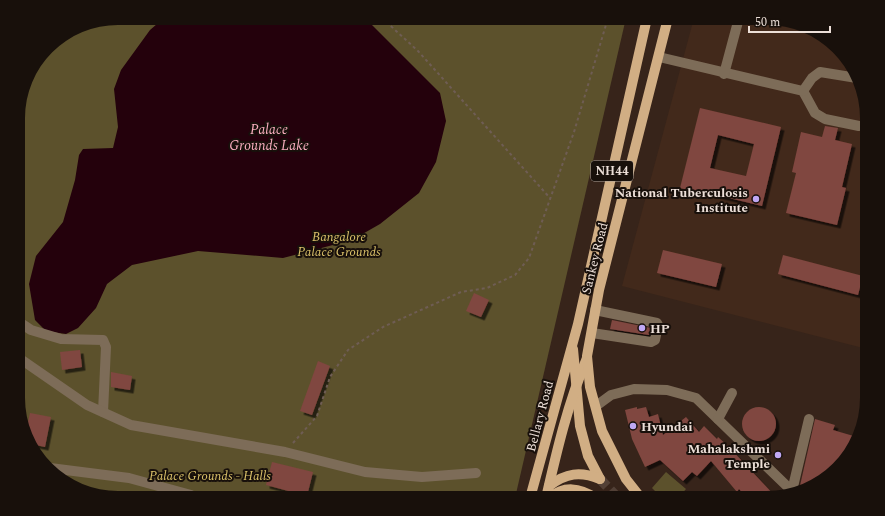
<svg xmlns="http://www.w3.org/2000/svg" width="885" height="516" viewBox="0 0 885 516" font-family="Spectral,serif">
	<style>
		.built { fill: #42291b }
		.green { fill: #5c512c }
		.water { fill: #24010c }
		.building { fill: #80463f; fill-rule: evenodd; filter: url(#shadow) }
		.lines { fill: none; stroke-linecap: round; stroke-linejoin: round }
		.major-tunnel { stroke: #524036; stroke-width: 10; stroke-dasharray: 10 5; stroke-linecap: butt }
		.path { stroke: #6f5d54; stroke-width: 2; stroke-dasharray: 3 3; stroke-linecap: butt }
		.minor { stroke: #7d6c58; stroke-width: 10 }
		.major { stroke: #d1ae84; stroke-width: 10 }
		.poi-dot { fill: #c0a8f4; stroke: #18100b; stroke-width: 1.5 }
		.labels { text-anchor: middle; stroke-width: 4; stroke-linejoin: round; paint-order: stroke }
		.shield { fill: #18100b; stroke: #aca19a; stroke-width: 1 }
		.shield-label { font-size: 12px; font-weight: bold; fill: #ecdfd8 }
		.poi-label { font-size: 13px; font-weight: bold; fill: #ecdfd8; stroke: #18100b; text-anchor: end }
		.park-label { font-size: 13px; font-style: italic; fill: #d9c069; stroke: #18100b }
		.street-label { font-size: 13px; fill: #ecdfd8; stroke: #18100b }
		.water-label { font-size: 14px; font-style: italic; fill: #f8adbe; stroke: #18100b }
	</style>
	<defs>
		<filter id="shadow"><feDropShadow dx="3.5" dy="3.5" stdDeviation="0" flood-color="#0009"/></filter>
	</defs>
	<rect width="100%" height="100%" fill="#37241a"/>
	<polygon class="built" points="694,18 767,18 817,32 853,68 867,111 867,349 622,286"/>
	<g class="green">
		<polygon points="118,18 626,18 515,498 118,498 68,484 35,453 19,411 19,105 28,74 52,43 80,26"/>
		<polygon points="666,472 686,489 678,498 662,498 652,488"/>
	</g>
	<polygon class="water" points="164,18 365,18 440,93 446,121 436,162 419,193 380,224 352,240 283,258 198,251 132,265 107,284 96,308 78,328 66,334 46,331 35,320 29,284 36,256 63,222 75,180 79,155 83,149 113,148 118,127 114,89 121,70 150,30"/>
	<g class="building">
		<path d="M700 108 781 127 762 206 704 192V194L680 188ZM718 135 754 144 746 176 710 168Z"/>
		<polygon points="825,126 838,128 835,140 852,144 842,187 846,188 837,225 786,213 796,173 792,172 801,132 822,137"/>
		<polygon points="663,250 722,264 716,287 657,273"/>
		<polygon points="783,255 863,276 858,295 778,274"/>
		<polygon points="474,293 489,300 481,317 466,311"/>
		<polygon points="612,320 651,328 649,335 610,329"/>
		<polygon points="80,350 82,367 62,370 60,352"/>
		<polygon points="318,361 330,366 312,415 300,411"/>
		<polygon points="111,372 132,376 130,390 111,387"/>
		<circle cx="759" cy="424" r="17"/>
		<polygon points="637,407 637,409 646,407 649,417 658,414 663,435 686,417 699,432 704,426 717,439 718,437 728,446 776,497 747,498 739,489 737,492 711,461 697,476 692,472 683,481 660,460 645,467 632,439 625,410"/>
		<polygon points="30,413 51,417 45,447 31,444 26,431"/>
		<polygon points="815,419 835,425 833,430 857,437 853,448 817,484 799,490"/>
		<polygon points="272,462 313,472 307,496 266,485"/>
	</g>
	<g class="lines">
		<polyline class="major-tunnel" points="600,479 618,498"/>
		<g class="path">
			<polyline points="382,18 418,51 550,198"/>
			<polyline points="293,443 317,416 330,377 348,350 383,327 461,292 487,288 515,275 529,258 574,132 608,18"/>
		</g>
		<g class="minor">
			<polyline points="659,57 803,91 815,113 825,119 859,126"/>
			<polyline points="724,74 739,18"/>
			<polyline points="803,91 812,78 820,72 857,78"/>
			<polyline points="19,322 31,330 61,339 103,340 106,347 103,412"/>
			<polyline points="592,333 651,342 655,340 658,325 657,323 595,310"/>
			<polyline points="19,358 87,405 131,425 285,452 365,472 422,477 476,473"/>
			<polyline points="596,406 611,395 634,389 667,390 696,398 793,492"/>
			<polyline points="718,419 732,393"/>
			<polyline points="50,468 129,478 191,495 193,498"/>
			<polyline points="792,491 809,419"/>
		</g>
		<g class="major">
			<polyline points="573,349 580,426 588,456 600,479"/>
			<path d="M549 486C566 473 580 471 600 479"/>
			<polyline points="530,498 578,324 647,18"/>
			<path d="M546 498C557 450 568 403 587 358"/>
			<path d="M549 498C565 485 579 488 596 498"/>
			<polyline points="641,498 626,479 602,431 590,387 587,356 599,290 668,18"/>
		</g>
	</g>
	<g class="poi-dot">
		<circle cx="756" cy="199" r="4"/>
		<circle cx="642" cy="328" r="4"/>
		<circle cx="633" cy="426" r="4"/>
		<circle cx="778" cy="455" r="4"/>
	</g>
	<g class="labels">
		<rect class="shield" x="591" y="161" width="42" height="20" rx="3"/>
		<g class="shield-label">
			<text x="612" y="175">NH44</text>
		</g>
		<g class="poi-label">
			<text x="748" y="197">National Tuberculosis<tspan x="748" dy="15">Institute</tspan></text>
			<text x="650" y="333" text-anchor="start">HP</text>
			<text x="641" y="431" text-anchor="start">Hyundai</text>
			<text x="770" y="453">Mahalakshmi<tspan x="770" dy="15">Temple</tspan></text>
		</g>
		<g class="park-label">
			<text x="339" y="241">Bangalore<tspan x="339" dy="15">Palace Grounds</tspan></text>
			<text x="210" y="480">Palace Grounds - Halls</text>
		</g>
		<g class="street-label">
			<text transform="translate(594 258) rotate(-76)" y="5">Sankey Road</text>
			<text transform="translate(539 416) rotate(-75)" y="5">Bellary Road</text>
		</g>
		<g class="water-label">
			<text x="269" y="134">Palace<tspan x="269" dy="16">Grounds Lake</tspan></text>
		</g>
	</g>
	<path d="M0 0H885V516H0ZM118 25H767A93 93 0 0 1 860 118V398A93 93 0 0 1 767 491H118A93 93 0 0 1 25 398V118A93 93 0 0 1 118 25Z" fill="#18100b" fill-rule="evenodd"/>
	<path d="M749 26v6h81v-6" fill="none" stroke="#ecdfd8" stroke-width="2"/>
	<text x="755" y="26" font-size="12" fill="#ecdfd8" stroke="#18100b" stroke-width="3" paint-order="stroke">50 m</text>
</svg>
